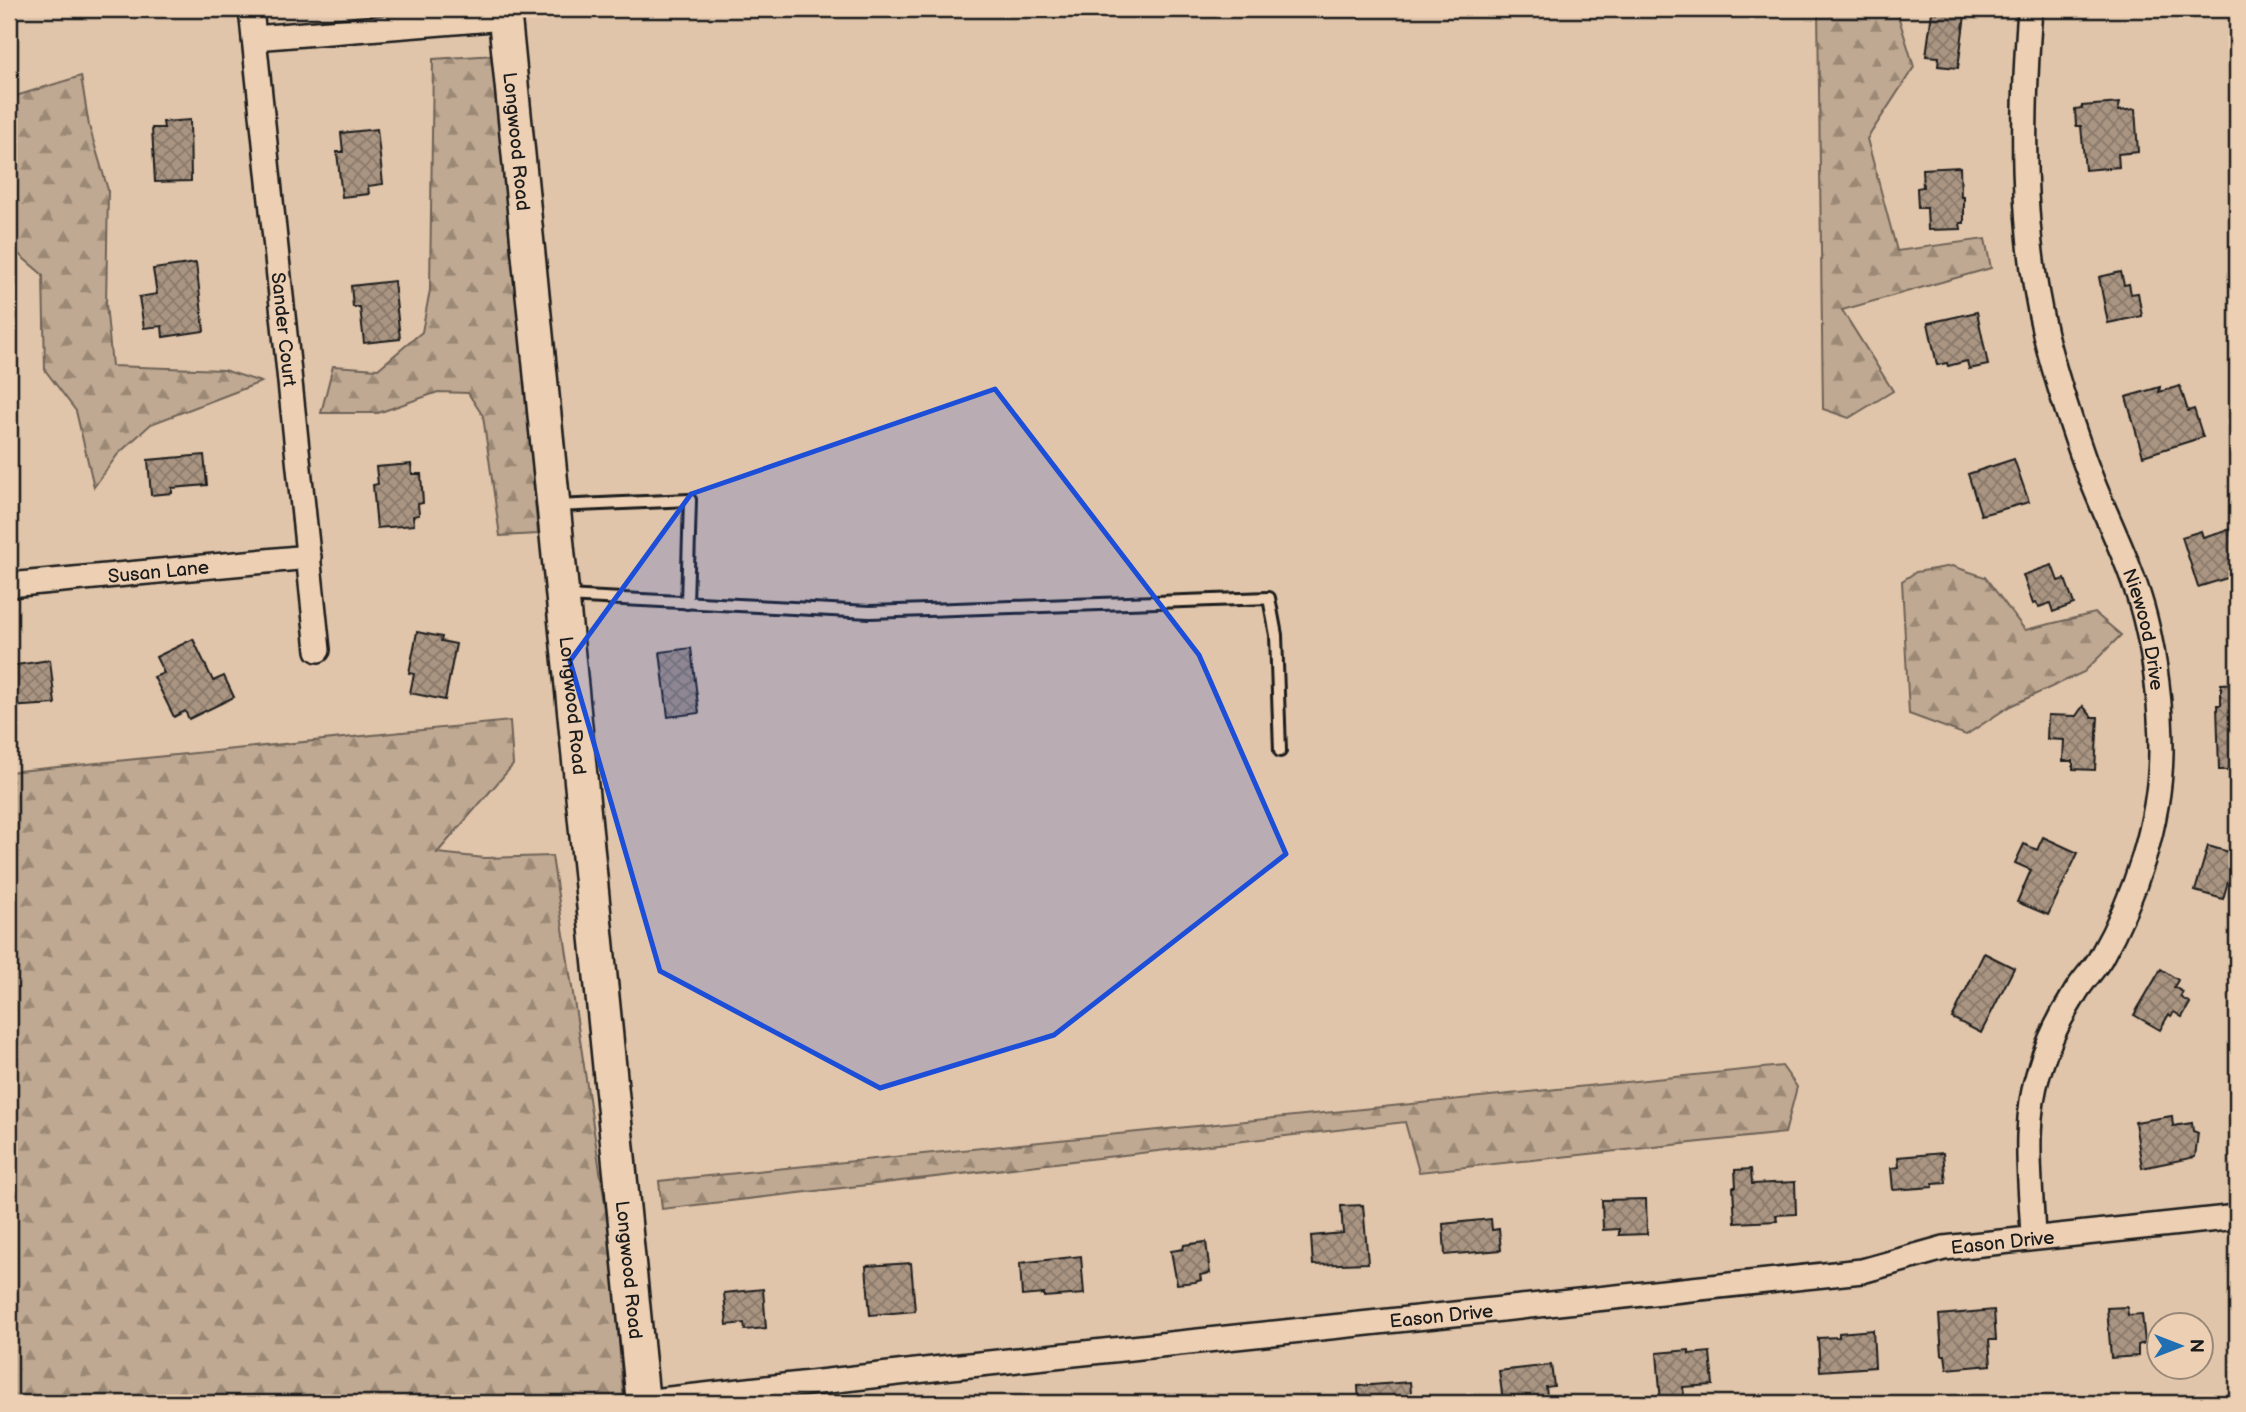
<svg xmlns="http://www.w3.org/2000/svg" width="2246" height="1412" viewBox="0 0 2246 1412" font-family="'Balsamiq Sans',sans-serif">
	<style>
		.forest { fill: url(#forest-firs); stroke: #6e6257; stroke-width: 2 }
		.building { fill: url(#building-cross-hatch); stroke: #1c1c1c; stroke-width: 2 }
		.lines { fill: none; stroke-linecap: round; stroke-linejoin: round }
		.service-casing { stroke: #1c1c1c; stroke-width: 16 }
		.minor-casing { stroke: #1c1c1c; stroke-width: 28 }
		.secondary-casing { stroke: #1c1c1c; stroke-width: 37 }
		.service { stroke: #edd0b3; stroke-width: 10 }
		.minor { stroke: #edd0b3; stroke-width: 23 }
		.secondary { stroke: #edd0b3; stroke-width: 32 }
		.marked { fill: #1d4ed8; fill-opacity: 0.2; stroke: #1d4ed8; stroke-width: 5; stroke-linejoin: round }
		.labels { text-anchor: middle; stroke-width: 5; stroke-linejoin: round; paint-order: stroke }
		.street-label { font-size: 19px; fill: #1c1c1c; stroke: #edd0b3 }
	</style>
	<defs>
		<pattern id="forest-firs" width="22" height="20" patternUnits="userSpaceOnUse" patternTransform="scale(1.75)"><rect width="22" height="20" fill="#c0a992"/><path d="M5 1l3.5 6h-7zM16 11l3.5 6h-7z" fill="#9b8976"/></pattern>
		<pattern id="building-cross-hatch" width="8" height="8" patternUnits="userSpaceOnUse" patternTransform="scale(1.75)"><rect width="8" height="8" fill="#aa9582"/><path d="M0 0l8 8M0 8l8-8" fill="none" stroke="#8a796a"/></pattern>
	</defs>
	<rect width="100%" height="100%" fill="#e0c5aa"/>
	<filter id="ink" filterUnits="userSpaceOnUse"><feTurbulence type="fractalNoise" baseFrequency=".0143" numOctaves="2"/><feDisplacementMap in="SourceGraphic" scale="14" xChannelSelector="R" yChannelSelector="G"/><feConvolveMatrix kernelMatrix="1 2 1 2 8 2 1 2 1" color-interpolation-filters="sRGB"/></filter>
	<g filter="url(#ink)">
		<g class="forest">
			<polygon points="1818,9 1896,9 1914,67 1867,139 1897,251 1985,239 1991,268 1842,310 1893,391 1849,418 1823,409"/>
			<polygon points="495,55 538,534 500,536 483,416 468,393 438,392 378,413 321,413 333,366 378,369 422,332 430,290 433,59"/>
			<polygon points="81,76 89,126 108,190 106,304 112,366 224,370 261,382 151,424 118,454 94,487 76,411 45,370 43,275 9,246 9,98"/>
			<polygon points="1952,566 1985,577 2025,630 2095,613 2121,635 2084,672 2010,706 1966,735 1909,714 1902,581 1916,572"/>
			<polygon points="510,721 513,765 437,853 485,858 552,856 611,1243 624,1403 9,1403 9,772"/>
			<polygon points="1782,1066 1797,1087 1785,1133 1419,1172 1405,1122 662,1209 659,1181"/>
		</g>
		<g class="building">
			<polygon points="1938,11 1965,15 1958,68 1938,66 1939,57 1926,56 1932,12 1937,13"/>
			<polygon points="2120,103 2118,111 2135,109 2138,152 2118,154 2119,167 2085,170 2081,126 2076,126 2075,109 2082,108 2082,106"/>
			<polygon points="190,120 191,181 155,182 152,128 164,128 163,122"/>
			<polygon points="377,129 383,184 368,186 369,194 342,197 337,152 343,152 341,133"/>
			<polygon points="1960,167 1961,197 1964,197 1964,223 1960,223 1961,229 1928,230 1927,208 1918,208 1917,188 1923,187 1922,169"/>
			<polygon points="196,263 204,331 163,337 162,326 144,328 139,297 157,294 153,269"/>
			<polygon points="2121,272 2124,285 2129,284 2131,294 2138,293 2142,316 2108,323 2099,277"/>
			<polygon points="394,281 400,339 364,343 360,307 353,307 351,286"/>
			<polygon points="1977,312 1988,365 1969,369 1967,361 1948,366 1947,363 1937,365 1928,323"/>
			<polygon points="2180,386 2188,411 2194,409 2203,437 2143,456 2126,397 2160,387 2159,392"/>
			<polygon points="204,455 207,485 172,488 172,493 151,495 148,460"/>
			<polygon points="2014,459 2029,502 1981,515 1968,474"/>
			<polygon points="411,464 412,474 421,474 423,503 418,504 419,515 413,516 414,525 377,528 373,485 378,484 376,467"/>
			<polygon points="2230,529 2237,554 2237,575 2198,587 2182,537 2201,531 2203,537"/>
			<polygon points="2052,565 2058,581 2065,579 2074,604 2053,612 2050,603 2039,607 2036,603 2033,604 2023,575"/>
			<polygon points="417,632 442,637 441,641 456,644 445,700 410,693 414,674 409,673"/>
			<polygon points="193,639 213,681 224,676 234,697 189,719 185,711 174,717 154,677 164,673 156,657"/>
			<polygon points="691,648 699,713 668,717 660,652"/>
			<polygon points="50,660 55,704 9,707 9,666"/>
			<polygon points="2237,683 2237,770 2219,770 2217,705 2221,705 2221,684"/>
			<polygon points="2083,706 2092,717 2098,717 2095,770 2073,769 2073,761 2063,761 2064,740 2047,739 2048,715 2076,716"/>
			<polygon points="2043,837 2078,853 2048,915 2017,902 2031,870 2015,863 2024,844 2037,850"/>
			<polygon points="2208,846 2236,854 2223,899 2195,891"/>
			<polygon points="1984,953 2014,968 1981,1033 1952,1018"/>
			<polygon points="2161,969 2178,980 2174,987 2183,992 2180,997 2190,1003 2182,1017 2174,1012 2171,1016 2169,1014 2160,1030 2134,1015"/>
			<polygon points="2172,1116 2173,1126 2192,1123 2193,1131 2198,1133 2195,1157 2142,1168 2135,1122"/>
			<polygon points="1943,1153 1946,1183 1933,1184 1933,1187 1893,1190 1891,1168 1899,1167 1898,1157"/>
			<polygon points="1751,1169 1752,1184 1795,1182 1796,1214 1776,1215 1777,1221 1735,1223 1733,1187 1736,1187 1735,1170"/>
			<polygon points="1646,1199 1647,1234 1619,1235 1619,1229 1603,1230 1602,1200"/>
			<polygon points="1363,1205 1368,1263 1313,1265 1311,1236 1343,1233 1341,1206"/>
			<polygon points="1491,1219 1492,1230 1499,1229 1501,1250 1445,1255 1443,1224"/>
			<polygon points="1206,1242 1210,1273 1200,1275 1201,1280 1195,1282 1177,1284 1171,1251 1183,1249 1184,1245"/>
			<polygon points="1081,1256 1084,1294 1044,1297 1044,1294 1022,1296 1020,1263"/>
			<polygon points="911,1263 915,1311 870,1315 866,1266"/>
			<polygon points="763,1289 766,1328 745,1330 744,1323 727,1325 724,1293"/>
			<polygon points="2127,1307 2128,1315 2142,1314 2145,1343 2138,1345 2138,1356 2111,1358 2107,1308"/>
			<polygon points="1994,1310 1996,1340 1989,1340 1991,1365 1947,1369 1945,1355 1942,1355 1939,1315"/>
			<polygon points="1873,1330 1875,1367 1820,1371 1818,1338 1839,1337 1839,1333"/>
			<polygon points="1689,1350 1689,1354 1710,1352 1713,1385 1683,1387 1685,1403 1661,1403 1657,1353"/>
			<polygon points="1551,1365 1554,1386 1546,1387 1548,1403 1503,1401 1499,1371"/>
			<polygon points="1410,1382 1412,1403 1359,1403 1358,1386"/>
		</g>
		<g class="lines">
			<defs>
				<g id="service">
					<polyline points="556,506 690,500 687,603"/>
					<polyline points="565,596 870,612 1269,598 1276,635 1280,751"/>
				</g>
				<g id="minor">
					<path id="s1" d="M251 9 318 650"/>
					<path id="s2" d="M2030 9C2022 116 2020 228 2045 334 2055 375 2069 417 2083 457 2102 511 2131 562 2145 618 2156 662 2161 707 2161 752 2160 824 2135 897 2100 959 2092 972 2081 982 2074 995 2059 1019 2047 1044 2039 1071 2022 1123 2031 1183 2033 1237"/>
					<polyline points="254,38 505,18"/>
					<path id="s3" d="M9 585 309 557"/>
					<path id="s4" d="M643 1402 951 1367 1862 1271 1944 1248 2237 1217"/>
				</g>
				<g id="secondary">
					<path id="s5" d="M504 9 643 1403"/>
				</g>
			</defs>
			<use href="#service" class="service-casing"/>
			<use href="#minor" class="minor-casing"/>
			<use href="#secondary" class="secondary-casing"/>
			<use href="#service" class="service"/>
			<use href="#minor" class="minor"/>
			<use href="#secondary" class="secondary"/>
		</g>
	</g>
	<path class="marked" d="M995 389 1199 655 1286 854 1054 1035 880 1088 660 971 570 661 691 494Z"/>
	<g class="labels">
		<g class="street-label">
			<text dy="7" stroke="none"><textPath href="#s5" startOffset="133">Longwood Road</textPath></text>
			<text dy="7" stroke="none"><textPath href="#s1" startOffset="322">Sander Court</textPath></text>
			<text dy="7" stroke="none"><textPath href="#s3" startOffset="150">Susan Lane</textPath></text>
			<text dy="7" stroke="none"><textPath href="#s2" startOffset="639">Niewood Drive</textPath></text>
			<text dy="7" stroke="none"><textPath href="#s5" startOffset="700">Longwood Road</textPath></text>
			<text dy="7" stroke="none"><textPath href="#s4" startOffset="1370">Eason Drive</textPath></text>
			<text dy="7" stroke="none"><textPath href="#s5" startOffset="1267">Longwood Road</textPath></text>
			<text dy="7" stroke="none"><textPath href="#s4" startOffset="803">Eason Drive</textPath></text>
		</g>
	</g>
	<rect width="2246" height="1412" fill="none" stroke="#edd0b3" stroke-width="35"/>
	<rect x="18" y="18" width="2211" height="1377" fill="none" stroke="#1c1c1c" stroke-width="2.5" filter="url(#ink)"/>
	<g transform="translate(2180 1346) rotate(90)"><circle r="33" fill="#edd0b3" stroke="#998877" stroke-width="2"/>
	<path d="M0-5L12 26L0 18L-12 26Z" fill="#1f6fb2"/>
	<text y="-10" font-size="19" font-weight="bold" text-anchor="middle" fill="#1c1c1c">N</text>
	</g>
</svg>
